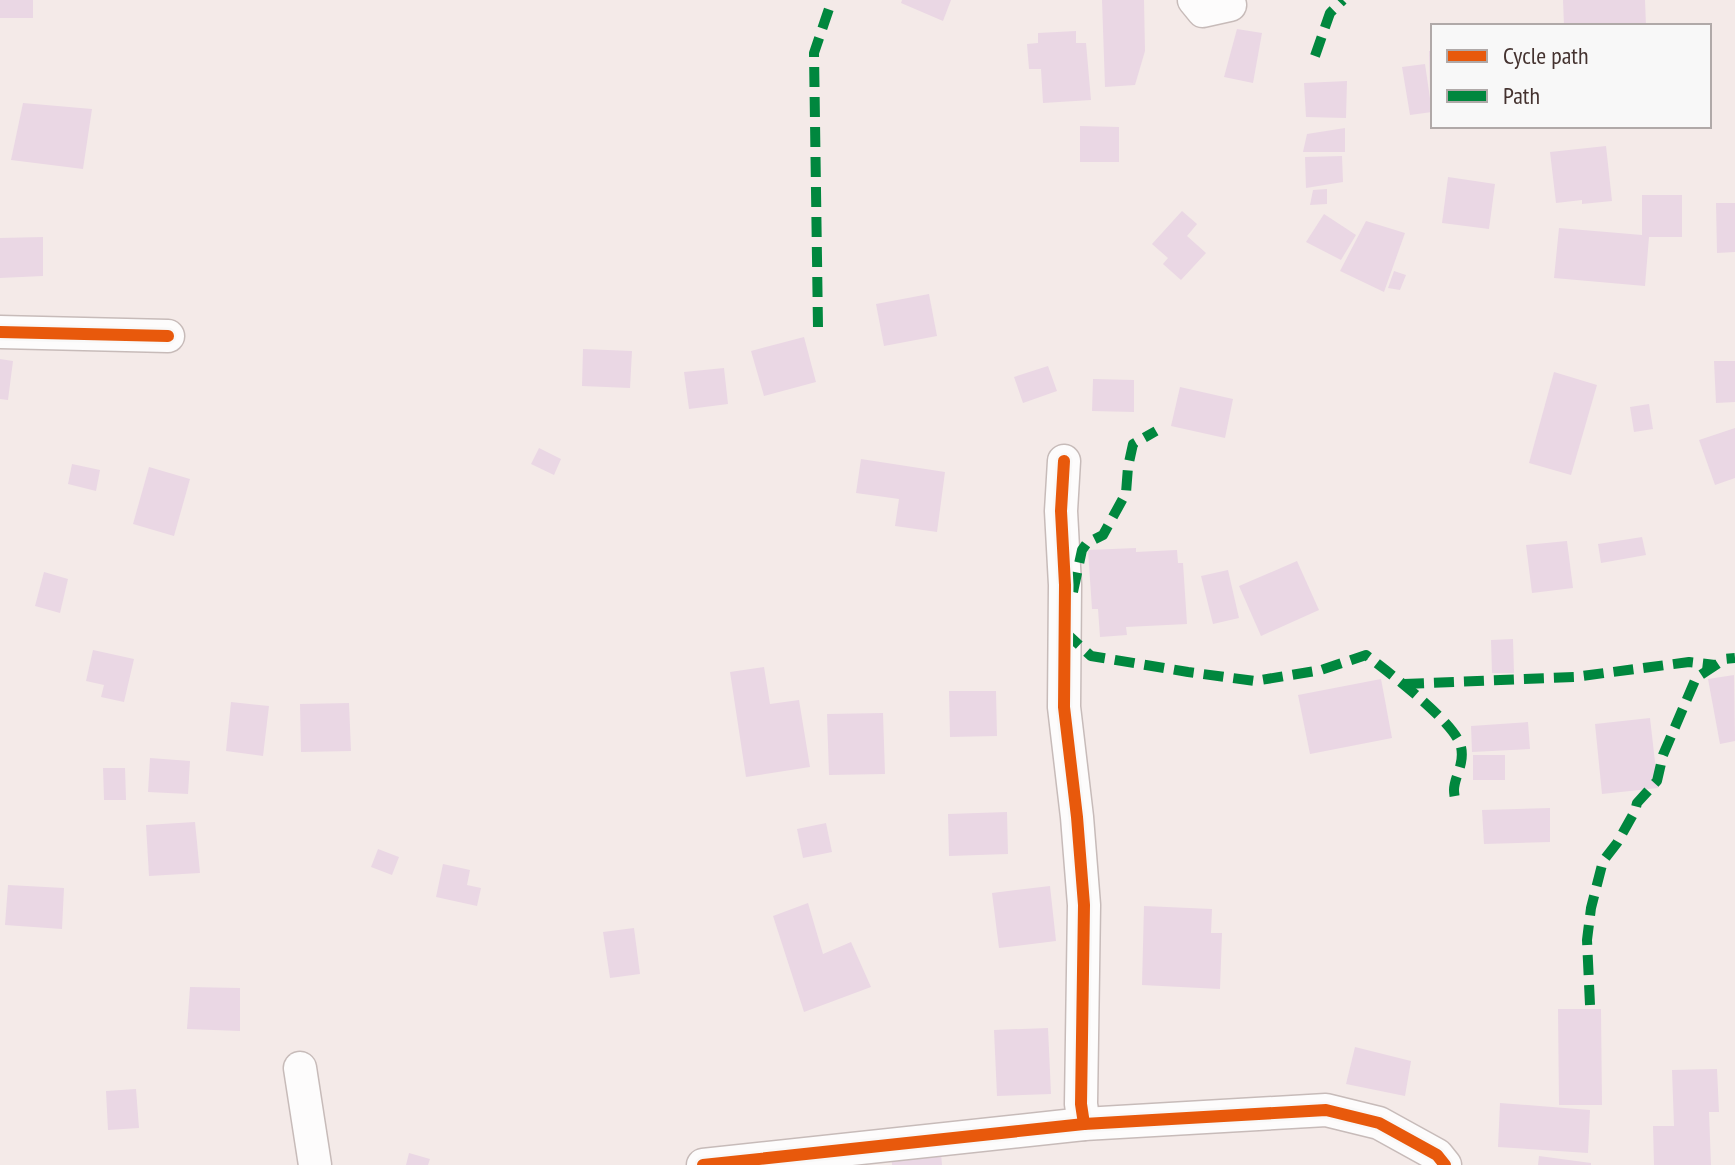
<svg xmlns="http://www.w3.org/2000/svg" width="1735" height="1165" viewBox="0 0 1735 1165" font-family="'PT Sans Narrow',sans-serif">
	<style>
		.building { fill: #ead7e4 }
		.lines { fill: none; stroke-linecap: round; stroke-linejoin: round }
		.street-casing { stroke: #c7bbb9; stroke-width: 35 }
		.street { stroke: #fdfcfc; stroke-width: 32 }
		.quiet { stroke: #00873e; stroke-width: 10; stroke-dasharray: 20 10; stroke-linecap: butt }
		.cycleway-casing { stroke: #f8f8f8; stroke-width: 17 }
		.cycleway { stroke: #e8590c; stroke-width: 12 }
	</style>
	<rect width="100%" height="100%" fill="#f4eae8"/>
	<g class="building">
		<rect x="0" y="0" width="33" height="18"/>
		<polygon points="902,0 951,0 943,21 901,3"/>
		<polygon points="1102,0 1144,0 1145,51 1135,85 1105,87"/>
		<polygon points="1563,0 1645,0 1646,26 1564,26"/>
		<polygon points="1237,29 1262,33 1253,83 1224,77"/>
		<polygon points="1076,31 1076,43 1086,43 1091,100 1043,103 1041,69 1029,69 1027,44 1038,43 1038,33"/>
		<polygon points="1429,51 1433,51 1433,95 1430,95"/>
		<polygon points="1425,64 1432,112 1410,115 1402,67"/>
		<polygon points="1347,81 1346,118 1306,117 1304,83"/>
		<polygon points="23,103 92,109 83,169 11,160"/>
		<polygon points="1080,126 1119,127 1119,162 1080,162"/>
		<polygon points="1345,128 1345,152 1303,152 1307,134"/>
		<polygon points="1606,146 1612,201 1582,204 1582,200 1556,203 1550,152"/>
		<polygon points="1342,156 1343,182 1306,188 1305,157"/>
		<polygon points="1448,177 1495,184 1489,229 1442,223"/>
		<polygon points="1327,189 1327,204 1310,205 1313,190"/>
		<polygon points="1642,195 1682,195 1682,237 1649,237 1645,286 1554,278 1559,228 1642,235"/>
		<polygon points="1716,203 1735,203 1735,252 1717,253"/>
		<polygon points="1182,211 1197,224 1187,236 1206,253 1181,280 1163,264 1168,258 1152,244"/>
		<polygon points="1324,214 1356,235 1341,260 1306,242"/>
		<polygon points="1366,221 1405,233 1384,292 1340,271"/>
		<polygon points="43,237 43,276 0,278 0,238"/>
		<polygon points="1394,271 1406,275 1400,290 1388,288"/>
		<polygon points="929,294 937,336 884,346 876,304"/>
		<polygon points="804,337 816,382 764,396 751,351"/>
		<polygon points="583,349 632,351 630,388 582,386"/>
		<polygon points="0,359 13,361 8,400 0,399"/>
		<polygon points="1714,361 1735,361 1735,402 1716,403"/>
		<polygon points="1048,366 1057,391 1023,403 1014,377"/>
		<polygon points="724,368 728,404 689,409 684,372"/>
		<polygon points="1554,372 1597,385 1571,475 1529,463"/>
		<polygon points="1093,379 1134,380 1134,412 1092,411"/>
		<polygon points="1180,387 1233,399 1225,438 1171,426"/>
		<polygon points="1649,404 1653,429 1634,432 1630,407"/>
		<polygon points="1735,428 1735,478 1715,485 1699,440"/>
		<polygon points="539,448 561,459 554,475 531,464"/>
		<polygon points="861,459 945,472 937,532 895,526 899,499 856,493"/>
		<polygon points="72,464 100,470 96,491 68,484"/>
		<polygon points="149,467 190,479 174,536 133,524"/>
		<polygon points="1642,537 1646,555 1601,563 1598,544"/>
		<polygon points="1567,541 1573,588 1532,593 1526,545"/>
		<polygon points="1136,548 1136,552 1177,550 1178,563 1183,563 1187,624 1126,627 1127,635 1100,637 1098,609 1092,609 1088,550"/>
		<polygon points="1297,561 1319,610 1261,636 1239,586"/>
		<polygon points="1228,570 1239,618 1213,624 1201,576"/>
		<polygon points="44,572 68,579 60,613 35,606"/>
		<polygon points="1513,639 1514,673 1492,673 1491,640"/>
		<polygon points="93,650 134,659 124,702 101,697 104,685 86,681"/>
		<polygon points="764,667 770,704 799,700 810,767 746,777 730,672"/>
		<polygon points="1734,675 1735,741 1720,744 1708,679"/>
		<polygon points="1381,679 1392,738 1310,754 1298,695"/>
		<polygon points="949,691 996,691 997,736 950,737"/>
		<polygon points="231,702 269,706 263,756 226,751"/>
		<polygon points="349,703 351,751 301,752 300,704"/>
		<polygon points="883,713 885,774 829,775 827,714"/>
		<polygon points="1650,718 1658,788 1602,794 1595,724"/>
		<polygon points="1528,722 1530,749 1472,752 1471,726"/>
		<rect x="1473" y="755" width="32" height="25"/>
		<polygon points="150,758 190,761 188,794 148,792"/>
		<polygon points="103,768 125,768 126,800 104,800"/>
		<polygon points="1550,808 1550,842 1484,844 1482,810"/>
		<polygon points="1007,812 1008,854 949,856 948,814"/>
		<polygon points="195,822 200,873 149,876 146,825"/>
		<polygon points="826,823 832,852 803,858 797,829"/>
		<polygon points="378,849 399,857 392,875 371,867"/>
		<polygon points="443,864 470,870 467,885 481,888 477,906 436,897"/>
		<polygon points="8,885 64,888 62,929 5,925"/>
		<polygon points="1050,886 1056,941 999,948 992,893"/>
		<polygon points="808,903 823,954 851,942 871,987 804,1012 773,916"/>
		<polygon points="1144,906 1212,909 1211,933 1222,933 1220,989 1142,985"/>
		<polygon points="634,928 640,974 610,978 603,932"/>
		<polygon points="190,987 240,988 240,1031 187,1029"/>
		<polygon points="1558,1009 1601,1009 1602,1105 1559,1105"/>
		<polygon points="1048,1028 1051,1094 997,1096 994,1030"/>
		<polygon points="1355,1047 1411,1061 1405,1096 1346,1084"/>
		<polygon points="1717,1069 1719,1112 1709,1112 1711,1165 1654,1165 1653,1126 1674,1126 1672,1070"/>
		<polygon points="136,1089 139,1128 108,1130 106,1091"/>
		<polygon points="1500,1103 1590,1110 1588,1153 1498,1147"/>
		<polygon points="940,1142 942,1165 892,1165 891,1146"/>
		<polygon points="409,1153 430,1159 428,1165 406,1165"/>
		<polygon points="1539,1156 1591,1163 1591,1165 1538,1165"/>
	</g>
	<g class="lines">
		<defs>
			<g id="street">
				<polyline points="1194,0 1203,11 1230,5"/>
				<polyline points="0,332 168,336"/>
				<polyline points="1064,461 1061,511 1065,585 1064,707 1077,817 1084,905 1081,1104 1084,1124"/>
				<polyline points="300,1068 315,1165"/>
				<polyline points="703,1165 1084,1124 1326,1110 1379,1123 1437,1155 1445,1165"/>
			</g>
		</defs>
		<use href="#street" class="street-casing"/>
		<use href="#street" class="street"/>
		<g class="quiet">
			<polyline points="1315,56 1330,13 1343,0"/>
			<polyline points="818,327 814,53 832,0"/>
			<polyline points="1073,592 1082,550 1087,543 1103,535 1126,493 1128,467 1133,444 1156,431"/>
			<path d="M1066 631V633L1091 656 1188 672 1255 681 1321 670 1366 655C1387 671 1456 723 1461 747 1465 764 1454 777 1454 790 1454 794 1455 799 1456 803"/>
			<polyline points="1404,684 1574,677 1689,662 1715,665"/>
			<polyline points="1590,1005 1587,940 1591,908 1603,861 1617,843 1635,811 1637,803 1657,781 1663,755 1696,678 1725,659 1735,658"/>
		</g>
		<defs>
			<g id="cycleway">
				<polyline points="0,332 168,336"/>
				<polyline points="1064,461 1061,511 1065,585 1064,707 1077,817 1084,905 1081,1104 1084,1124"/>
				<polyline points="703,1165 1084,1124 1326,1110 1379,1123 1437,1155 1445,1165"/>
			</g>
		</defs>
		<use href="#cycleway" class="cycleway-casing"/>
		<use href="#cycleway" class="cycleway"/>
	</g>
	<rect x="1431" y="24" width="280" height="104" fill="#f8f8f8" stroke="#b0a9a8" stroke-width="2"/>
	<rect x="1447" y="50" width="40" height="12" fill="#e8590c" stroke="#b0a9a8" stroke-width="2"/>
	<text x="1503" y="64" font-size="24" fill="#44322f">Cycle path</text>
	<rect x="1447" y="90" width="40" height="12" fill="#00873e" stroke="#b0a9a8" stroke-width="2"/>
	<text x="1503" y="104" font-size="24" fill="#44322f">Path</text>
</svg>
